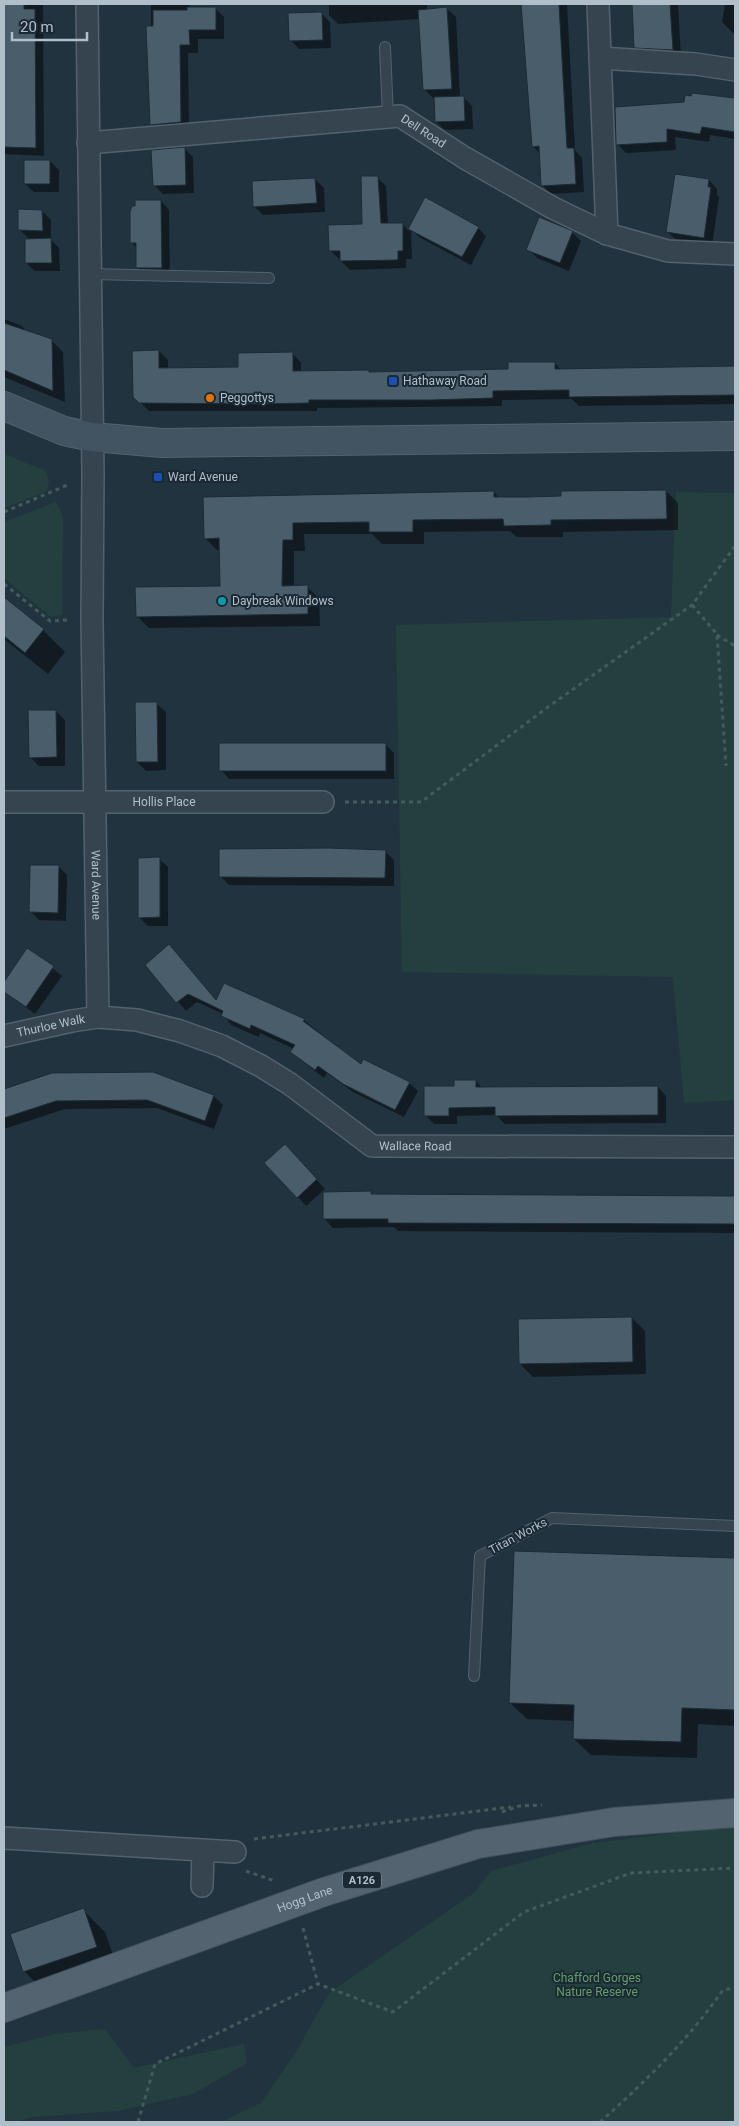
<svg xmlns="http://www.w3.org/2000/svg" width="739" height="2126" viewBox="0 0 739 2126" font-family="Roboto,sans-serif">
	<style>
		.green { fill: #23403f }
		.shadow { fill: #0007 }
		.building { fill: #495d6b; stroke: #1c2b36 }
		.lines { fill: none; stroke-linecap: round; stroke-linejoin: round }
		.lane-casing { stroke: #53626d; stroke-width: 12 }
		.street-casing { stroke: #53626d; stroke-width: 24 }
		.secondary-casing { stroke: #53626d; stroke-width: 30 }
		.primary-casing { stroke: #41505b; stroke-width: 30 }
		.path { stroke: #415c5b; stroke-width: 3; stroke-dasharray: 4 4; stroke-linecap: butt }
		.lane { stroke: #35444f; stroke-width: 10 }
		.street { stroke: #35444f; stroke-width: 21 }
		.secondary { stroke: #425462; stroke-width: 28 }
		.primary { stroke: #53636f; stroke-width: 28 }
		.transit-dot { fill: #1a4fb4; stroke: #1a2934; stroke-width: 2 }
		.food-dot { fill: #e8710a; stroke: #1a2934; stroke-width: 2 }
		.culture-dot { fill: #0f9aa8; stroke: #1a2934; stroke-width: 2 }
		.labels { text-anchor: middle; stroke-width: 4; stroke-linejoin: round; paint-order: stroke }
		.shield { fill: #1a2934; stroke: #84929d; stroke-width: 1 }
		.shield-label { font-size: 11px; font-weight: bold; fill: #b1bfca }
		.street-label { font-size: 12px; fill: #b1bfca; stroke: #1a2934 }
		.poi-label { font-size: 12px; fill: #b1bfca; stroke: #1a2934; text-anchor: start }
		.park-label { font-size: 12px; fill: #659e68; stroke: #1a2934 }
	</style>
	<rect width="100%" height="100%" fill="#21333f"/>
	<g class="green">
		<polygon points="4,454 46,471 49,480 47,491 4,508"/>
		<polygon points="676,492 735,493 735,1100 684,1103 673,977 402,972 396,625 671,617"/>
		<polygon points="56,502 63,516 62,615 51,617 4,578 4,522"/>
		<polygon points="720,1827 735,1828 735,2122 221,2122 261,2103 296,2052 329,1993 474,1893 491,1871 593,1843"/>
		<polygon points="105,2029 134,2068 244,2044 247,2063 193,2094 117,2111 33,2117 16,2122 4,2122 4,2047 56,2034"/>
	</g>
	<g class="shadow">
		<polygon points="4,4 43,4 44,156 4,154"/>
		<polygon points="151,4 190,4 190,8 215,8 224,17 224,39 198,39 198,53 188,53 189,131 160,133 151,125"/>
		<polygon points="329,4 427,4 427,10 447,9 456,17 460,97 463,97 472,106 473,129 445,130 436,122 436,98 433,98 424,89 419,19 338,24 329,15"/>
		<polygon points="522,4 567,4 575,150 582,158 584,192 551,194 542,185 540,154 533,146"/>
		<polygon points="633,4 678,4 681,58 644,56 635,47"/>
		<polygon points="725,4 735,4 735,35 722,22"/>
		<polygon points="321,13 330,22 331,48 299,49 291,41"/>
		<polygon points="693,95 735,99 735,139 710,135 709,142 675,137 676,150 626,153 617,144 685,103"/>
		<polygon points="184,148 193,157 194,193 163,194 154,185"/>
		<polygon points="50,161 59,170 59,192 34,192 25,184"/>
		<polygon points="377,177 386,186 388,224 402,224 409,231 426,199 478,228 486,236 471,265 419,237 411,229 412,259 406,259 406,268 350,270 331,251 363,225"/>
		<polygon points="315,179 324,188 325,212 263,215 254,206"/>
		<polygon points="709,180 717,189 717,195 719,197 712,246 676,240 668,232"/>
		<polygon points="161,201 169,210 170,276 146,276 137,267 137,248 131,242"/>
		<polygon points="42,211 51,220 51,240 59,248 60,271 35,271 26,263 30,240 20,230"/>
		<polygon points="572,232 581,241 569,271 537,258 528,249"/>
		<polygon points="4,319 22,326 27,332 51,340 63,352 65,402 4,377"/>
		<polygon points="159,351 168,360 168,369 240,368 292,354 301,362 301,372 369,372 371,374 509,370 555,363 561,370 735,368 735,404 579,406 572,399 502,400 502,406 317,408 317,411 149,411 134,396"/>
		<polygon points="666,491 678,503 678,530 563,532 563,537 517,537 510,531 424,532 424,544 382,544 372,534 304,534 305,551 294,551 294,587 307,587 319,598 320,626 149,628 137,616 221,588 221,550 217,550 205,538 205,498 494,492 500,499 527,498"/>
		<polygon points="4,599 43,630 65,652 48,674 4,639"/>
		<polygon points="157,704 166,712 166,770 146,771 137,762"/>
		<polygon points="56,711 65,720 65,766 39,766 30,757"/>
		<polygon points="385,744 394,753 394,779 229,779 221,770"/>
		<polygon points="385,851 394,860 394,886 229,885 220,876"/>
		<polygon points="159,859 168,867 168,926 148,926 139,917"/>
		<polygon points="58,866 67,875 66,921 39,920 31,912"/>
		<polygon points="28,949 62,976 35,1014 4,991 4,985"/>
		<polygon points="147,965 217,1001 225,984 304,1020 361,1066 409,1083 418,1091 404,1117 353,1092 327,1073 324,1078 301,1060 292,1052 294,1049 260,1033 259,1037 231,1025 223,1014 197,1002 186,1011"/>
		<polygon points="153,1073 214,1096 223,1105 214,1129 157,1108 65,1109 4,1129 4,1090 52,1074"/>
		<polygon points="476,1081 483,1089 658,1087 666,1096 666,1123 505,1124 496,1115 457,1116 457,1124 434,1124 426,1116 455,1087"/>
		<polygon points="294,1155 325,1189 306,1206 298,1197"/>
		<polygon points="370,1193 373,1195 735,1197 735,1233 398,1231 394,1227 333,1228 325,1219"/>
		<polygon points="632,1318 645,1331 646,1374 533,1377 520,1364"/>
		<polygon points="515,1552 735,1559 735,1726 698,1724 697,1758 591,1755 574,1739 575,1721 527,1719 510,1703"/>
		<polygon points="83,1910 105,1932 118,1969 46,1993 24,1971"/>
	</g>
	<g class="building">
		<polygon points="4,4 24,4 24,9 35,9 36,148 4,147"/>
		<polygon points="521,4 559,4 567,148 574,148 576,184 541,186 539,146 532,147"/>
		<polygon points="632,4 670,4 673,50 634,48"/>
		<polygon points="187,7 216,7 216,30 189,30 190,45 180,45 181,122 150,125 146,26 153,26 153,10 187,10"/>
		<polygon points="447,7 452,89 423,90 418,10"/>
		<polygon points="322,12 323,40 289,41 288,13"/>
		<polygon points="692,93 735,98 735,132 702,127 700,134 667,129 667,142 616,145 615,107 684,102 685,95 691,96"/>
		<polygon points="464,96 465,121 435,122 434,97"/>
		<polygon points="185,147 186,185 153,186 151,150"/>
		<rect x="24" y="160" width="26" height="24"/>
		<polygon points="675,174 709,179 708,187 711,187 704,238 666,232"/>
		<polygon points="361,176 378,176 381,223 403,223 403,251 398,251 398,260 340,261 340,251 329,251 328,225 362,224"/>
		<polygon points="315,178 317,203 253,207 252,181"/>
		<polygon points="425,197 479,227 462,257 408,229"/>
		<polygon points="135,200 161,200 162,268 136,268 136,243 130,243 130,212 132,206 135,206"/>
		<polygon points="18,209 42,210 43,231 18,230"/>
		<polygon points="539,217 573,231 560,263 526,250"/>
		<polygon points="51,238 52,263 25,263 25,239"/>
		<polygon points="4,323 52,339 53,391 4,370"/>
		<polygon points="159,350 159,368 238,367 238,353 293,352 293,371 369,370 369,372 508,369 508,362 555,362 555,369 735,366 735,395 569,397 569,390 493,391 493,398 431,400 309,400 309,403 259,404 139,403 133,397 132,351"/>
		<polygon points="666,490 667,519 551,520 551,525 504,526 503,519 413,520 413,532 369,532 369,522 293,523 293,540 283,540 282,586 308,585 308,614 136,617 135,587 220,586 219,538 204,539 203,497 494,491 494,497 527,497 561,496 561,491"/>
		<polygon points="4,597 44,629 25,653 4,636"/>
		<polygon points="135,702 157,702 158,762 136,762"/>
		<polygon points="28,710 56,710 57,757 29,758"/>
		<rect x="219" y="743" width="167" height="28"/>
		<polygon points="328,848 386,850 385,878 219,877 219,849"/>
		<polygon points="160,857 160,917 138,918 138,858"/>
		<polygon points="30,865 59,865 58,913 29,912"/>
		<polygon points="169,944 216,1000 224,983 305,1019 303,1021 361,1064 363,1059 410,1082 395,1110 343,1084 318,1066 315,1070 290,1052 295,1045 251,1025 250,1029 221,1016 223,1011 188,994 176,1003 145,965"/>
		<polygon points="27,948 54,966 26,1007 4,992 4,982"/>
		<polygon points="153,1072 214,1095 205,1121 147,1100 56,1101 4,1118 4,1089 52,1073"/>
		<polygon points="454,1080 476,1080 476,1087 658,1086 658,1115 495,1116 495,1107 449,1108 449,1116 424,1116 424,1086 454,1086"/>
		<polygon points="285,1144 317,1179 297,1198 264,1163"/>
		<polygon points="371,1191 371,1194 735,1196 735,1224 388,1223 388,1219 323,1219 323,1192"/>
		<polygon points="632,1317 633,1362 519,1364 518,1319"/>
		<polygon points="514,1551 735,1558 735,1710 682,1708 681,1742 573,1739 574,1705 509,1703"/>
		<polygon points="84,1908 97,1947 23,1972 10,1934"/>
	</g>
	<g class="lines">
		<defs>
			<g id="lane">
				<polyline points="385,47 388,117"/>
				<polyline points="90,274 269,278"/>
				<polyline points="474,1676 480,1556 552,1518 735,1526"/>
			</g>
			<g id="street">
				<path id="s1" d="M87 4 93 474 92 620 98 1017"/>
				<polyline points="598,4 607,234"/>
				<polyline points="600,58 696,64 735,70"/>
				<path id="s2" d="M88 143 400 116 465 158 553 208 607 234 668 251 735 254"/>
				<path id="s3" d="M4 802H323"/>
				<path id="s4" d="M4 1036 72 1021 98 1017 137 1020 180 1031 222 1046 261 1066 290 1084 372 1146 735 1147"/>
				<polyline points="4,1838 235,1852"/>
				<polyline points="202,1886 203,1851"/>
			</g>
			<polyline id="secondary" points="4,406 64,431 92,437 162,443 735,436"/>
			<g id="primary">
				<path id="s5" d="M4 2008 324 1892 478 1844 614 1822 735 1813"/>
			</g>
		</defs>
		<use href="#lane" class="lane-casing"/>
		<use href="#street" class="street-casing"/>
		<use href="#secondary" class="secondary-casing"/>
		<use href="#primary" class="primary-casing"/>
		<g class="path">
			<polyline points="4,512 70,484"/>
			<polyline points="4,584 50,621 69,620"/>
			<polyline points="692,605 717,634 726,766"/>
			<polyline points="717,635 735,646"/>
			<polyline points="345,802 421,802 548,707 692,605 735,546"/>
			<polyline points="502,1812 519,1806 542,1805"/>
			<polyline points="254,1839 511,1807"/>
			<polyline points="246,1871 275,1881"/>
			<polyline points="303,1928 318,1984 393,2012 524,1912 631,1873 735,1868"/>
			<polyline points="138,2122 155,2064 318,1984"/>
			<path d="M600 2122C645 2082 688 2040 723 1990L735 1988"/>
		</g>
		<use href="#lane" class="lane"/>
		<use href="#street" class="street"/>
		<use href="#secondary" class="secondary"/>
		<use href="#primary" class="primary"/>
	</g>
	<g class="transit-dot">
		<rect x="388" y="376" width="10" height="10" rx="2.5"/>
		<rect x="153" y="472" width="10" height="10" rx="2.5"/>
	</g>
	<circle class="food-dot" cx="210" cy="398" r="5"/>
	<circle class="culture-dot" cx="222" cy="601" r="5"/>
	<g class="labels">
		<rect class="shield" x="343" y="1871.5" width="38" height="17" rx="4"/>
		<g class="shield-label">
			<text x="362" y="1884">A126</text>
		</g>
		<g class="street-label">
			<text dy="4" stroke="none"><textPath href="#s2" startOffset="341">Dell Road</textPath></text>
			<text dy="4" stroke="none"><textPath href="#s3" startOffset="160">Hollis Place</textPath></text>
			<text dy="4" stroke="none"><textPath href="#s1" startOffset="881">Ward Avenue</textPath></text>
			<text dy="4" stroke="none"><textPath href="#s4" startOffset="48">Thurloe Walk</textPath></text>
			<text dy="4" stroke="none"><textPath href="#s4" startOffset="448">Wallace Road</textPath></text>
			<text transform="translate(518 1536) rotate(-28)" y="4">Titan Works</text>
			<text dy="4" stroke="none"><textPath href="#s5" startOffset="320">Hogg Lane</textPath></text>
		</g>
		<g class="poi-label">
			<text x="403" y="385">Hathaway Road</text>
			<text x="220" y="402">Peggottys</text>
			<text x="168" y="481">Ward Avenue</text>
			<text x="232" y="605">Daybreak Windows</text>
		</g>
		<g class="park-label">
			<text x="597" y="1982">Chafford Gorges<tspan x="597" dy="14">Nature Reserve</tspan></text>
		</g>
	</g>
	<rect width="739" height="2126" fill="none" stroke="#b1bfca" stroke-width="10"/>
	<path d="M12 32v8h75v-8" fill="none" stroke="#b1bfca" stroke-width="2.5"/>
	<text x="20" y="32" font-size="15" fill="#b1bfca" stroke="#1a2934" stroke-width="4" paint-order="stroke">20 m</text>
</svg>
